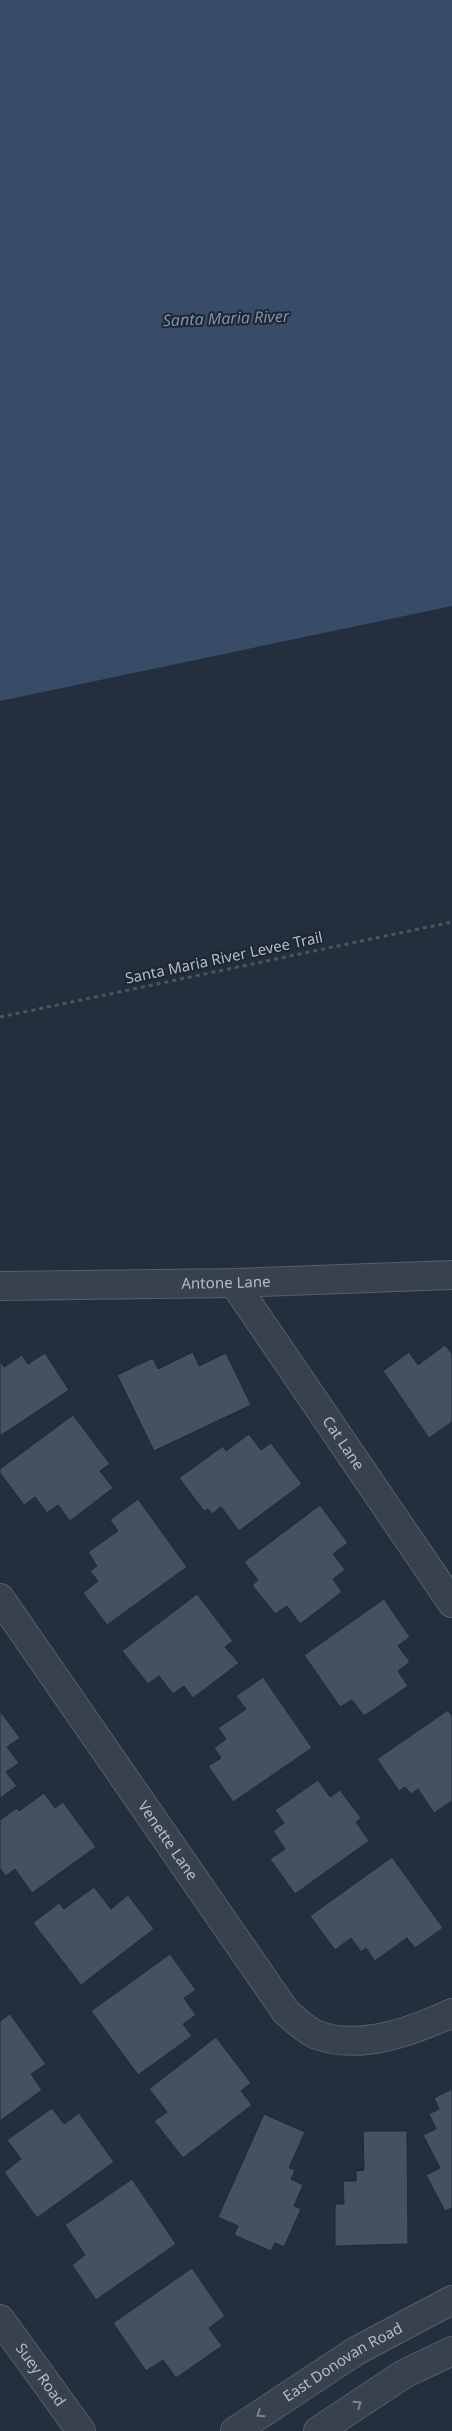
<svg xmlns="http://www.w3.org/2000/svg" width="452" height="2431" viewBox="0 0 452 2431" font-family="'Noto Sans',sans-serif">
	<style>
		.water { fill: #394c67 }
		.building { fill: #455162; stroke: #1f2835 }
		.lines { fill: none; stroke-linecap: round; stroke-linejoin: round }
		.minor-casing { stroke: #565f6c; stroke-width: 30 }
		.tertiary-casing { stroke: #565f6c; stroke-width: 30 }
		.path { stroke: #44595c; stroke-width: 3; stroke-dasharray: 4 4; stroke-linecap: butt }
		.minor { stroke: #38414e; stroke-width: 28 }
		.tertiary { stroke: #38414e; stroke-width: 28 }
		.oneway { stroke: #7c8592 }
		.labels { text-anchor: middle; stroke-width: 4; stroke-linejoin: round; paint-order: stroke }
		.street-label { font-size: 15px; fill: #b4bcc9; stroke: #1d2633 }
		.water-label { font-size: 16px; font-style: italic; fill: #7c92b1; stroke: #1d2633 }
	</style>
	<rect width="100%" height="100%" fill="#242f3e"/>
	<polygon class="water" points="0,0 452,0 452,606 0,701"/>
	<g class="building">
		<polygon points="445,1345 452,1354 452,1422 429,1438 383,1371 409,1352 418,1365"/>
		<polygon points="193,1352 199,1366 226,1353 251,1405 154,1451 117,1375 153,1358 158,1369"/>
		<polygon points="45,1353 69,1390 0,1436 0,1361 4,1367 22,1355 28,1364"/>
		<polygon points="73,1415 110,1464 100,1471 113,1488 70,1521 58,1505 47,1513 35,1497 24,1505 0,1473 0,1469"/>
		<polygon points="249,1434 261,1450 271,1443 302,1484 239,1531 221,1507 212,1514 208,1509 204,1511 179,1478 223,1446 226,1451"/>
		<polygon points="138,1499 187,1567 107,1625 83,1593 98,1581 90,1571 97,1566 88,1552 118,1531 110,1520"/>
		<polygon points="320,1505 348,1543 333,1554 345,1570 333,1579 342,1592 300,1624 287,1606 275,1614 252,1585 258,1580 244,1562"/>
		<polygon points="197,1594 233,1641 225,1647 239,1663 193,1698 184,1686 173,1694 159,1676 148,1684 122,1651"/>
		<polygon points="384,1599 410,1637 398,1646 410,1662 398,1671 408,1686 364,1716 352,1700 340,1707 304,1655"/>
		<polygon points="263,1677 312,1748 233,1802 208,1766 221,1758 214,1748 226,1739 218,1728 246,1709 236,1696"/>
		<polygon points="448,1710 452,1716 452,1801 434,1813 418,1789 411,1794 405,1787 399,1791 377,1759"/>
		<polygon points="0,1711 20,1738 7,1747 19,1763 6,1772 17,1786 0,1798"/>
		<polygon points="318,1780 330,1797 340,1790 361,1818 356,1822 369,1841 295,1894 270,1859 285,1849 273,1831 284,1823 275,1810"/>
		<polygon points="44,1793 55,1808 63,1802 96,1847 32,1893 15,1869 6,1876 0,1869 0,1820 17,1808 19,1811"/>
		<polygon points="392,1857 443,1928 415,1948 407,1938 375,1961 366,1948 361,1952 351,1938 335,1950 310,1916"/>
		<polygon points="94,1887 111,1909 128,1895 154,1929 81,1985 33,1923 59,1903 64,1909"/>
		<polygon points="170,1954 196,1990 184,1998 196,2015 183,2024 192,2036 138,2075 91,2011"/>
		<polygon points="10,2014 46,2064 31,2074 42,2090 0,2121 0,2021"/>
		<polygon points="216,2037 251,2083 241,2091 252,2105 183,2158 154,2121 167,2112 149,2089"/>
		<polygon points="452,2089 452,2208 445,2211 426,2175 440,2168 423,2135 436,2129 429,2114 439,2109 434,2098"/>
		<polygon points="52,2108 64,2124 79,2113 114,2162 37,2218 4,2172 21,2159 7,2140"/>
		<polygon points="264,2114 305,2132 289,2168 295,2170 291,2179 303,2185 294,2206 301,2209 284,2247 275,2243 271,2251 234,2235 238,2226 218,2217"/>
		<polygon points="363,2131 407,2131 408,2244 335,2246 335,2204 344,2204 343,2181 356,2181 356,2171 364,2170"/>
		<polygon points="132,2179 176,2244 96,2300 72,2265 85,2255 65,2225"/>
		<polygon points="192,2268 225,2316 209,2328 222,2346 176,2378 163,2360 146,2371 113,2323"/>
	</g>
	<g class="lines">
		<defs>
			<g id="minor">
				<path id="s1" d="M234 1283 452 1603"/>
				<path id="s2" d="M0 1286 234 1283 452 1275"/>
				<path id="s3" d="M0 1598 286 2012C295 2019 306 2031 317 2035 360 2051 413 2031 452 2013"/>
			</g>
			<g id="tertiary">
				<path id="s4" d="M0 2319 81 2431"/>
				<path id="s5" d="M235 2431 356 2351 452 2300"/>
				<polyline points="318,2431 404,2374 452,2351"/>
			</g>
		</defs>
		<use href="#minor" class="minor-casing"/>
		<use href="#tertiary" class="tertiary-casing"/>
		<polyline class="path" points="0,1017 452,922"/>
		<use href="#minor" class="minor"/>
		<use href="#tertiary" class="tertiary"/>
	</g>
	<defs><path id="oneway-chevron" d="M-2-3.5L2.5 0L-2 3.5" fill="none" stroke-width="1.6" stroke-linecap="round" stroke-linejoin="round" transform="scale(1.25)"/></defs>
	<g class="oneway">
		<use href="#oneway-chevron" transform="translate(358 2404) rotate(-34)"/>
		<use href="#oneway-chevron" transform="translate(260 2414) rotate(146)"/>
	</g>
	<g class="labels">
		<g class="street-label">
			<text transform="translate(224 958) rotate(-12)" y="5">Santa Maria River Levee Trail</text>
			<text dy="5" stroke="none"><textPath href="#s2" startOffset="226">Antone Lane</textPath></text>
			<text dy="5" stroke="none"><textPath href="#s1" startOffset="194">Cat Lane</textPath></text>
			<text dy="5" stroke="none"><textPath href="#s3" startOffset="295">Venette Lane</textPath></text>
			<text dy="5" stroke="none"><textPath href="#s5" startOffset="128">East Donovan Road</textPath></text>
			<text dy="5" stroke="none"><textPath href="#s4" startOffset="69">Suey Road</textPath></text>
		</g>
		<g class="water-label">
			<text transform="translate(226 318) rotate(-2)" y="6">Santa Maria River</text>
		</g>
	</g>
</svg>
